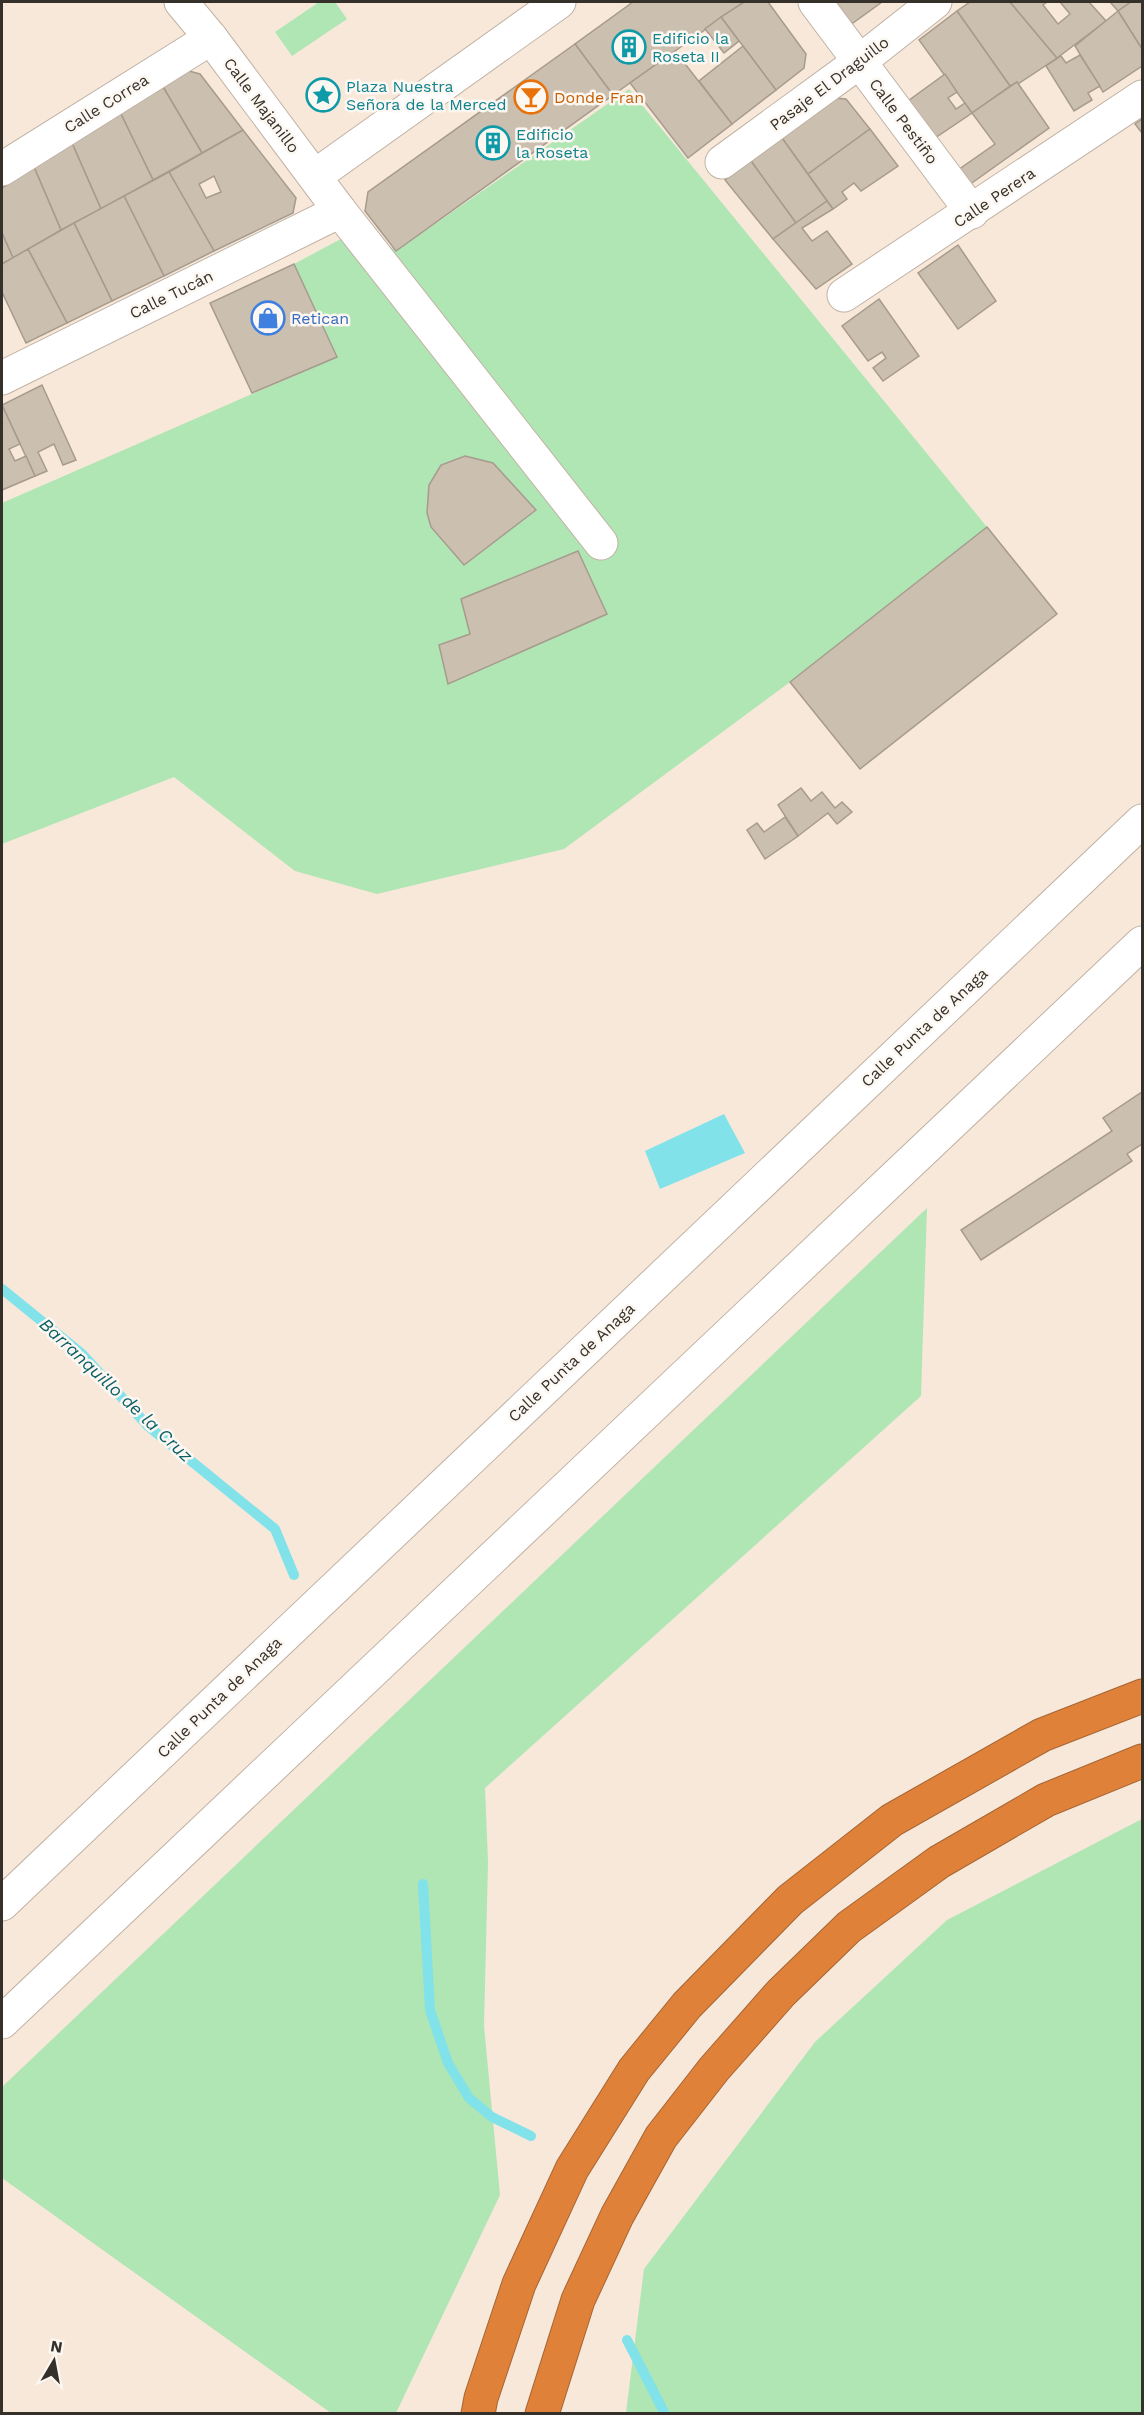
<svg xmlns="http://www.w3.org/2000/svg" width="1144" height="2415" viewBox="0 0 1144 2415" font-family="'Work Sans',sans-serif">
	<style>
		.green { fill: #b0e5b4 }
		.water { fill: #81e2ea }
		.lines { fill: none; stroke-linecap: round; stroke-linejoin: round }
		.stream { stroke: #81e2ea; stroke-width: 10 }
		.building { fill: #cbbfb0; stroke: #a79b8d; stroke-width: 1.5; fill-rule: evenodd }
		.minor-casing { stroke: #c0b2a4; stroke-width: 35 }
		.highway-casing { stroke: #a46534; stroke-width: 35 }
		.minor { stroke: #fff; stroke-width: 33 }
		.highway { stroke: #e08139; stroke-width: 33 }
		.labels { text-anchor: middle; stroke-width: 5; stroke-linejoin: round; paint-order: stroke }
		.culture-label { font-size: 16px; fill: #0d838f; stroke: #fdf7f2; text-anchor: start }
		.street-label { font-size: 16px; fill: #35302a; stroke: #fdf7f2 }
		.food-label { font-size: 16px; fill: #c56008; stroke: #fdf7f2; text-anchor: start }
		.shop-label { font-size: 16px; fill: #366cbe; stroke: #fdf7f2; text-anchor: start }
		.water-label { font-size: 18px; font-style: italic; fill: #0a6066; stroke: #fdf7f2 }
	</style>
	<rect width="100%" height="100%" fill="#f8e8da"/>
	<g class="green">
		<polygon points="319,2 335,2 347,19 292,56 275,32"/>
		<polygon points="629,89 987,527 790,682 564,849 377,894 295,871 174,777 2,844 2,503 337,357 294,264 365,226 396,251"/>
		<polygon points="927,1208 921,1396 485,1788 488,1862 484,2026 500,2195 396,2413 331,2413 2,2178 2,2087"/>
		<polygon points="1142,1819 1142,2413 626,2413 644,2269 815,2042 947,1920"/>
	</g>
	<polygon class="water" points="724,1114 745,1153 660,1189 645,1151"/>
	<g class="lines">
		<g class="stream">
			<polyline points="2,1289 82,1354 148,1426 275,1529 294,1575"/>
			<polyline points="423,1884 430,2010 448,2063 469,2098 492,2117 531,2136"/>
			<polyline points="627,2340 665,2414"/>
		</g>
	</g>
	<g class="building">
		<polygon points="633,2 744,2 613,95 575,44"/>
		<polygon points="744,2 768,2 806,54 804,68 776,90 721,17"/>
		<polygon points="830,2 882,2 853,23 846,22"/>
		<polygon points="970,2 1010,2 1057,58 1018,84 1017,82 1010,86 957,11"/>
		<polygon points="1010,2 1047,2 1043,5 1058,24 1070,14 1060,2 1089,2 1106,21 1057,58"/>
		<polygon points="1110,2 1131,2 1118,11"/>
		<polygon points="1131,2 1142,2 1142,49 1118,11"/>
		<polygon points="957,11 1010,86 972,113 919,40"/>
		<polygon points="1118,11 1142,49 1142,66 1103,92 1075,46"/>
		<polygon points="721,17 739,41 724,53 705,29"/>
		<polygon points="575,44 613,95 396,251 365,211 368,192"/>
		<polygon points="743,46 776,90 732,124 699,81"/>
		<polygon points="675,51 732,124 688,158 630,83"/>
		<polygon points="1080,55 1100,86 1088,93 1092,100 1074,111 1046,66 1061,56 1066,63"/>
		<polygon points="185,70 200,74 243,130 202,153 162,85"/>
		<polygon points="945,74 957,92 948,98 956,109 965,103 972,113 935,138 908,101"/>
		<polygon points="1017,82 1049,128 969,185 958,170 995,144 972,113"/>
		<polygon points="162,85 202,153 153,180 120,112"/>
		<polygon points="834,98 846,99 870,129 808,174 782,138"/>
		<polygon points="120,112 153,180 101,209 72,143"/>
		<polygon points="1142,119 1142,133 1135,124"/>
		<polygon points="870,129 898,166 861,191 854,183 842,192 847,199 833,209 808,174"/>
		<path d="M243 130 296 198 293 213 214 251 169 172ZM214 176 221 192 206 198 199 184Z"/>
		<polygon points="782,138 827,201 796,223 751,161"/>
		<polygon points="72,143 101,209 61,230 34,167"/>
		<polygon points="751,161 796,223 773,239 725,180"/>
		<polygon points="34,167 61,230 13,258 2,233 2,188"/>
		<polygon points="169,172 214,251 164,276 124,196"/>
		<polygon points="124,196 164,276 112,301 74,223"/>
		<polygon points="827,201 833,209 802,228 812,241 827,231 852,264 816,289 773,239"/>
		<polygon points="74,223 112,301 67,323 28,249"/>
		<polygon points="2,233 13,258 2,264"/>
		<polygon points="958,245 996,301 958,329 918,273"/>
		<polygon points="28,249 67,323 26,343 2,292 2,264"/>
		<polygon points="294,264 337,357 252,393 210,303"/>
		<polygon points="879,299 919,356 883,381 873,368 886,358 882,352 868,361 842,326"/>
		<polygon points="42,385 76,460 63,465 54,444 38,452 47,471 35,476 2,405"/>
		<polygon points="2,405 20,444 9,449 15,461 26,456 35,476 2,490"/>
		<polygon points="465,456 493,463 536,510 464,565 431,527 427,513 429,485 441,465"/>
		<polygon points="987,527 1057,614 860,769 790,682"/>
		<polygon points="578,551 607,614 448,684 439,645 470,634 461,599"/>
		<polygon points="801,788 811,801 822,792 835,808 842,802 852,812 837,824 828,813 798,836 778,805"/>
		<polygon points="785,817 798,836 765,859 747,830 757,823 764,832"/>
		<polygon points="1142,1092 1142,1144 1127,1154 1132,1161 981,1260 961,1230 1112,1131 1103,1118"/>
	</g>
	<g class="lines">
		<defs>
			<g id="minor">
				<polyline points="181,2 211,38 340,211 601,543"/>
				<polyline points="815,2 972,212"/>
				<polyline points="722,162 859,62 935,2"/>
				<polyline points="2,169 211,38"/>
				<polyline points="315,176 559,2"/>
				<polyline points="844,295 1142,97"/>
				<polyline points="2,378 340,211"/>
				<polyline points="2,1904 1142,821"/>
				<polyline points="2,2022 1142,943"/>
			</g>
			<g id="highway">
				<polyline points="478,2414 481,2398 519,2284 572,2169 634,2070 687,2005 790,1900 892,1820 1042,1735 1142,1696"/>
				<polyline points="542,2414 578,2300 617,2216 661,2137 714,2069 781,1993 849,1927 939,1862 1046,1800 1142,1761"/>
			</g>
		</defs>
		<use href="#minor" class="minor-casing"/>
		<use href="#highway" class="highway-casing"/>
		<use href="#minor" class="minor"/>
		<use href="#highway" class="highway"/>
	</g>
	<defs>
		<symbol id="building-ring" viewBox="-11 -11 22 22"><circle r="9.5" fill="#fdf7f2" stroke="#0f9aa8" stroke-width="1.5"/><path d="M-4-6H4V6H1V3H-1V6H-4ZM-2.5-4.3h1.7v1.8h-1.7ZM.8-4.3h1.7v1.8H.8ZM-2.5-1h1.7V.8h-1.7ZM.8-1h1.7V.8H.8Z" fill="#0f9aa8"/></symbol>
		<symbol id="sight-ring" viewBox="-11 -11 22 22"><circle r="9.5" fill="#fdf7f2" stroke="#0f9aa8" stroke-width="1.5"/><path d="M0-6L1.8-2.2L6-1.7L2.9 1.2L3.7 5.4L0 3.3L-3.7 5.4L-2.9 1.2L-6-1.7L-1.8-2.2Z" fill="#0f9aa8"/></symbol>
		<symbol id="bar-ring" viewBox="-11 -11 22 22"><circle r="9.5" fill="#fdf7f2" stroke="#e8710a" stroke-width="1.5"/><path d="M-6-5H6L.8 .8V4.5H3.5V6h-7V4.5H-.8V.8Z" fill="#e8710a"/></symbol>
		<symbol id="shop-ring" viewBox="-11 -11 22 22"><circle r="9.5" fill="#fdf7f2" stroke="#3f7fe0" stroke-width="1.5"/><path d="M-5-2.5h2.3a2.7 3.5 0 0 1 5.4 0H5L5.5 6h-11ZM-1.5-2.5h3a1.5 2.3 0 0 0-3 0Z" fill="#3f7fe0"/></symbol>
	</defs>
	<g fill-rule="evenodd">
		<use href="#building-ring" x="610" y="28" width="38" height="38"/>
		<use href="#sight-ring" x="304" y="76" width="38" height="38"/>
		<use href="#bar-ring" x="512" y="78" width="38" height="38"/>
		<use href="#building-ring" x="474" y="124" width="38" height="38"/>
		<use href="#shop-ring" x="249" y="299" width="38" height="38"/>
	</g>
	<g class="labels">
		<g class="culture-label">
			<text x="652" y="44">Edificio la<tspan x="652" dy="18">Roseta II</tspan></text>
			<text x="346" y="92">Plaza Nuestra<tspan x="346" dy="18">Señora de la Merced</tspan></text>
			<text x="516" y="140">Edificio<tspan x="516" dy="18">la Roseta</tspan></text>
		</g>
		<g class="street-label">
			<text transform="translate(829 83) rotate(-37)" y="6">Pasaje El Draguillo</text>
			<text transform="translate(106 103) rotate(-32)" y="6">Calle Correa</text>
			<text transform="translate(262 105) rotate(53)" y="6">Calle Majanillo</text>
			<text transform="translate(904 121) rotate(53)" y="6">Calle Pestiño</text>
			<text transform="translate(994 197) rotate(-34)" y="6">Calle Perera</text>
			<text transform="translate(171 294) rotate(-26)" y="6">Calle Tucán</text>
			<text transform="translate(924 1027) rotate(-43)" y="6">Calle Punta de Anaga</text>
			<text transform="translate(571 1362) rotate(-43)" y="6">Calle Punta de Anaga</text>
			<text transform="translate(219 1697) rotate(-44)" y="6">Calle Punta de Anaga</text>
		</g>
		<g class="food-label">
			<text x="554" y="103">Donde Fran</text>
		</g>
		<g class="shop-label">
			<text x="291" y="324">Retican</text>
		</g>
		<g class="water-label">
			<text transform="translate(116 1390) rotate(43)" y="6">Barranquillo de la Cruz</text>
		</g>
	</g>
	<rect width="1144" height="2415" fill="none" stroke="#35302a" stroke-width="6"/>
	<g transform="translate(54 2361) rotate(10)" stroke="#fdf7f2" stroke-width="4.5" paint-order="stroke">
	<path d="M0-4.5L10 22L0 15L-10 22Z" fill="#35302a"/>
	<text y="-9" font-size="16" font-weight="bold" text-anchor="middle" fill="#35302a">N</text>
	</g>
</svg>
